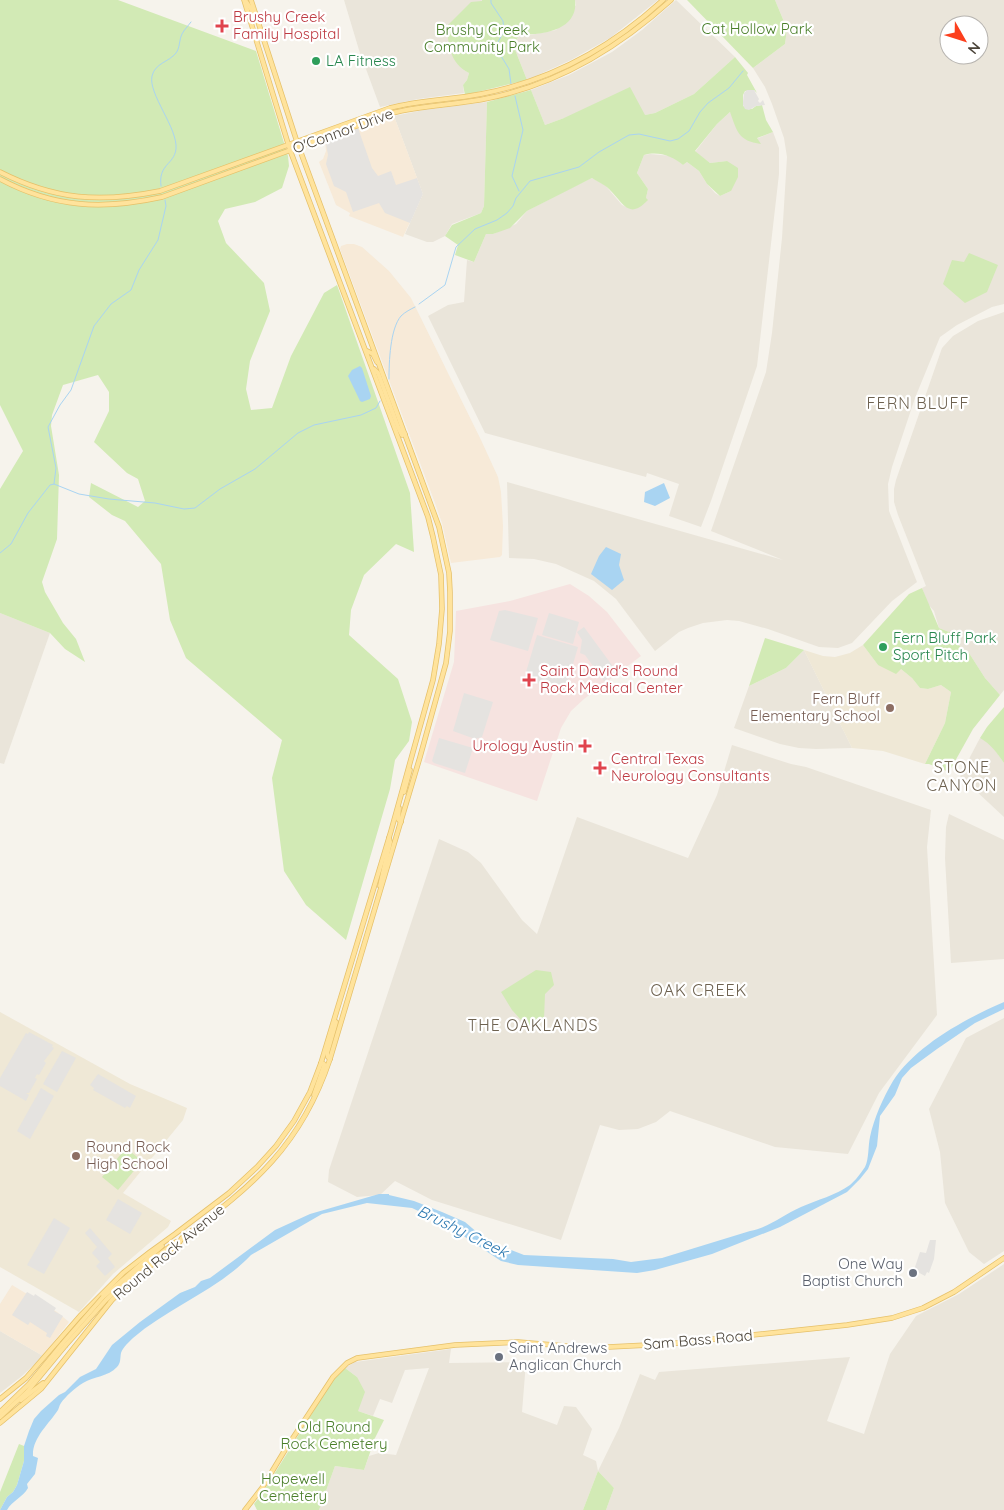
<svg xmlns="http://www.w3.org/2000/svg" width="1004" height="1510" viewBox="0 0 1004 1510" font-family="Quicksand,sans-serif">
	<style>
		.residential { fill: #eae5da; fill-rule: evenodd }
		.commercial { fill: #f7ead8 }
		.education { fill: #efe8d6 }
		.medical { fill: #f6e3e0 }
		.green { fill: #d2eab5 }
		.parking { fill: #e5e3e0 }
		.water { fill: #a9d4f2 }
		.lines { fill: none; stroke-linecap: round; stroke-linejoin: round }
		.stream { stroke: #a9d4f2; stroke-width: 1 }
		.major-casing { stroke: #e6c16a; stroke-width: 5.5 }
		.major { stroke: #ffe39c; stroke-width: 4 }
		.major-bridge-casing { stroke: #e6c16a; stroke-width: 5.5; stroke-linecap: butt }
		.major-bridge { stroke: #ffe39c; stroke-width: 4 }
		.health-dot { fill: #e0444e; stroke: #fff; stroke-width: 2 }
		.leisure-dot { fill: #2e9e5b; stroke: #fff; stroke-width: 2 }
		.education-dot { fill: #8d6e63; stroke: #fff; stroke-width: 2 }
		.worship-dot { fill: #6b7280; stroke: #fff; stroke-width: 2 }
		.labels { text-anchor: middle; stroke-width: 4.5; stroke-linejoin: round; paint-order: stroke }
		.health-label { font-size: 15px; fill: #be3a42; stroke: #fff; text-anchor: start }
		.park-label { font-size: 15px; fill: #4a7f2a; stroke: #fff }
		.leisure-label { font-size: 15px; fill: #27864d; stroke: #fff; text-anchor: start }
		.street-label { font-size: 15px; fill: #4b4439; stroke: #fff }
		.education-label { font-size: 15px; fill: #785e54; stroke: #fff; text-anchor: end }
		.worship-label { font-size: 15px; fill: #5b616d; stroke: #fff; text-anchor: end }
		.neighbourhood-label { font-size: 16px; letter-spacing: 1px; fill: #6e6250; stroke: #fff }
		.water-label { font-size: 16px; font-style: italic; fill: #2e7ab2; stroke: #fff }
	</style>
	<rect width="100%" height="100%" fill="#f6f3ec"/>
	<g class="residential">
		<polygon points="344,0 482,0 464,70 469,73 467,80 463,85 464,93 418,99 380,107 359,50"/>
		<polygon points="575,0 658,0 610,38 571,60 527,80 514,47 519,34 530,35 556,30 576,5"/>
		<polygon points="676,0 735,57 694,94 655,113 645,115 564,118 545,125 531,90 569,75 612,52 642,30"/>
		<path d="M775 0H1004V304L992 307 957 325 940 337 915 398 892 467 888 484 889 511 917 582 892 601 852 643 838 648 819 647 768 629 739 621 727 620 703 623 688 628 679 632 655 651 616 599 594 581 556 564 534 559 509 558 507 482 783 560 711 531 766 372 772 333 782 238 787 157 784 138 772 104 765 87 753 68 785 44 787 29ZM949 25H979V55H949Z"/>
		<polygon points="487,102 484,206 481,213 452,224 445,236 433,242 427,242 405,234 423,194 394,116 424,110"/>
		<polygon points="730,112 760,143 756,139 773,132 779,148 779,174 757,366 711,501 701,527 669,516 679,484 647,473 646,477 485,433 428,316 448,305 464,302 467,260 474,262 486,234 493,234 516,224 527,211 565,191 592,178 605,185 622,205 631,209 646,198 648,189 637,173 644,155 650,154 672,156 683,165 687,162 699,171 707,184 715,193 720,196 731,191 727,161 710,163 695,152 717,124"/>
		<polygon points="1004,312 1004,690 1000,695 985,678 969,653 953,641 954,634 939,628 934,611 928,604 922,588 926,586 898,515 894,502 894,489 896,480 942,348 953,336 978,321"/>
		<polygon points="0,613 50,633 4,764 0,763"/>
		<polygon points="804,650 852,748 816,749 799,748 780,744 734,728 749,686 786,668"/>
		<polygon points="980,738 987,741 995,750 1004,763 1004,817 960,776"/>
		<polygon points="732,745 791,764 806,767 931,810 927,847 937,1015 879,1093 848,1154 775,1147 670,1111 656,1122 638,1129 619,1130 600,1125 561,1240 432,1200 395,1181 380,1195 357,1197 328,1182 329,1170 439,839 468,852 481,863 522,920 537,934 577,817 688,858 717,795"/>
		<polygon points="949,814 1004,840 1004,959 951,963 945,858 946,827"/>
		<polygon points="1004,1018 1004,1251 984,1264 969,1252 945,1203 940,1152 929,1109 966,1038"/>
		<polygon points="1004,1264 1004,1510 606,1510 614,1488 598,1471 583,1510 319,1510 335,1466 364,1470 369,1456 379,1453 396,1455 429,1368 405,1370 392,1403 380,1399 373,1416 358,1411 357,1377 345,1368 355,1362 451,1349 449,1363 526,1362 522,1412 557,1425 564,1406 576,1407 592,1429 583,1455 596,1461 598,1471 619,1428 640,1374 655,1380 659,1372 850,1357 827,1421 864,1434 890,1354 916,1316 959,1294"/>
		<polygon points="0,1331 43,1356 22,1376 0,1393"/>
	</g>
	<g class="commercial">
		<polygon points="394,116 423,194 403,237 349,216 350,213 336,205 319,162 323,159 326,151 325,139"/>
		<polygon points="347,244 354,244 362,247 389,271 411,298 481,440 498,477 501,492 503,526 502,555 500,557 451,563 442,523 435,503 340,249 341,246"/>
		<polygon points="12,1285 57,1312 69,1322 43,1356 0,1331 0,1304"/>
	</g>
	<g class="education">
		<polygon points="863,645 878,665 901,669 912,678 920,688 928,689 941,685 951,692 945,723 925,764 883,751 852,748 804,650 823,656 835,657 850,653"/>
		<polygon points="0,1012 130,1084 187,1108 183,1120 123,1193 171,1221 168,1227 113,1274 79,1312 0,1267"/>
	</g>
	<polygon class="medical" points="570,584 589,596 607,612 641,656 584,699 571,711 561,728 537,801 424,762 454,662 456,611 510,601"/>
	<g class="green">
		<polygon points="0,0 118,0 256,51 288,156 289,166 282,188 255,202 225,209 218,221 226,243 264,283 270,311 250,361 246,389 251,410 272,408 291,356 324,293 337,285 410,493 414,552 396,544 364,575 351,610 349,635 398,679 412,722 409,741 395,760 390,789 346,940 306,905 284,871 272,778 282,740 186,658 170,620 161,564 125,521 112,515 89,497 91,483 138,507 145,501 138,479 127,473 94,442 109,411 109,392 98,375 63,385 52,415 51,426 59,475 57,539 42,582 45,592 63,623 76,639 85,662 65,649 50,633 0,613 0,489 23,451 0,405"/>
		<path d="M482 0H575C579 30 542 36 519 34L514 47 527 80 465 95 463 85 467 80 469 73C449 62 450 47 446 27L471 2 482 1Z"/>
		<polygon points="687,0 775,0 787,29 785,44 753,68"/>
		<path d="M735 57 748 73 747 75 757 93 754 90 745 91 743 95V106L752 109 756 106 762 105 766 120 773 132 757 138 761 144C738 141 737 131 730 112L717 124 695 151 710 163 727 161 738 168V177L731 191 720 196 707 184 699 171 687 162 683 165C672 156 659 151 644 155L637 173 648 189 646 198 648 200C628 221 623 202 609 189 604 184 598 182 592 178L527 211 510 228 493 234H486L474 262 455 255 458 245 445 236 452 225 481 213 484 206 487 102 531 90 545 125 564 118 630 87 645 115 655 113 694 94Z"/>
		<polygon points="969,253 998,265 987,292 965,303 943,284 952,260 964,262"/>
		<polygon points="922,588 939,628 949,632 953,631 954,634 953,641 969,653 985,678 1000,695 973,729 949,772 929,764 925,764 945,723 951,692 941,685 928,689 920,688 912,678 901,669 896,674 878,665 863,645 909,594"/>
		<polygon points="765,638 804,650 786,668 749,686"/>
		<path d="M1004 707V763C997 753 991 744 980 738L987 727Z"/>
		<polygon points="536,970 551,972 554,985 545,994 544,1019 532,1032 512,1010 501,992"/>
		<polygon points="126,1148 142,1161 118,1190 102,1177"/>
		<polygon points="345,1368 357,1377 365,1392 358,1411 384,1420 375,1438 364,1470 335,1466 319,1510 257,1510 254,1504 263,1492 334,1378"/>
		<polygon points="19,1444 24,1446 24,1461 17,1485 13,1492 7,1497 0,1510 0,1492"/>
		<polygon points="598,1471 614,1488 606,1510 583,1510"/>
	</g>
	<g class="parking">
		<polygon points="747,90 754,90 759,99 758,101 760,103 763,100 765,105 756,106 749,110 745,109 743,105 743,102 744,93"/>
		<polygon points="358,128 372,168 378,176 391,171 396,185 417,178 423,194 410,223 385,213 379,203 353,212 346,192 334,186 326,164 328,155 325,139"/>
		<polygon points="505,610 538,618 528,651 490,640 499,611"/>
		<polygon points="549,613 579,622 573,644 542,635"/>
		<polygon points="584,627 617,672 604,681 585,655 580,653 582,640 577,632"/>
		<polygon points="537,635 578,647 565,691 524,679"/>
		<polygon points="464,693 493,702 482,737 475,739 453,731"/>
		<polygon points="439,738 473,748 465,773 434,763 432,761"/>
		<polygon points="29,1032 53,1045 52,1047 54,1048 44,1061 46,1063 39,1075 37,1074 35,1078 37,1079 29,1093 26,1093 29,1095 26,1101 0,1086 0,1078 26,1033 28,1034"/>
		<polygon points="62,1051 76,1058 57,1092 43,1084"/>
		<polygon points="98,1074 136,1096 130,1108 127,1106 125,1108 93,1090 94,1088 90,1085"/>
		<polygon points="41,1088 54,1096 30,1139 17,1131"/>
		<polygon points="118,1199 142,1213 130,1234 106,1220"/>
		<polygon points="54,1218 70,1228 44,1274 27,1265"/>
		<polygon points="90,1228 112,1254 108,1258 115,1267 105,1276 96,1266 100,1262 92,1253 97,1247 85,1233"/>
		<polygon points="930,1240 936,1240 934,1259 929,1273 927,1272 925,1276 914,1270 920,1252 926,1253"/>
		<polygon points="27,1292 34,1296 35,1294 56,1308 54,1311 63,1316 50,1338 46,1336 47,1333 30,1322 28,1325 12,1315"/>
	</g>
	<g class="water">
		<polygon points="360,366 362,368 371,396 370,399 362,402 360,401 348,376 352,370"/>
		<polygon points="664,483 670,498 655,506 644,502 645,492"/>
		<polygon points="606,547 621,554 619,565 624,580 612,590 591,574 599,556"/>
		<path d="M1004 1002V1009L975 1023 937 1049 911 1068 902 1078 895 1095 880 1116 877 1146 868 1169 860 1179 847 1192 780 1227 712 1254 655 1270 637 1273 518 1265 501 1261 444 1223 412 1208 367 1203 322 1214 251 1255C218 1290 169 1307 133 1338 129 1342 123 1347 121 1353 120 1358 121 1363 117 1367 108 1377 94 1376 83 1383 76 1387 65 1397 61 1403 59 1406 59 1408 58 1410 49 1424 32 1438 33 1456L38 1458 35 1474 27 1484 28 1488C23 1497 12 1501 7 1510H0L7 1497 13 1492 17 1485 24 1461V1446L29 1431 34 1419 41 1411 59 1395 65 1392 80 1377 96 1369 112 1345 140 1322 180 1293 195 1287 201 1281 210 1278 275 1230 310 1214 379 1194H389V1195L414 1201 442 1212 465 1222 486 1240 524 1255 613 1259 631 1262 662 1258 750 1231C770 1227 783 1215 801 1207 817 1200 836 1195 850 1185 855 1181 861 1173 865 1167 869 1159 868 1146 870 1137 874 1118 883 1098 893 1081 916 1045 967 1018 1004 1002Z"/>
	</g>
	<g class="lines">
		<g class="stream">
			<polyline points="491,0 491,3 503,21 504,31 498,42 498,51 509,69 511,84"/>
			<polyline points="515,96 523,130 512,176 519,191"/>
			<path d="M161 186C158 164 174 165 176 149 178 128 148 94 152 76 155 63 169 62 176 53 180 48 179 40 182 34 184 30 188 26 191 22"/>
			<polyline points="419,304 445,285 456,247 475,229 497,220 507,213 513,206 516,198 530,181 579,167 599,152 629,135 639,134 670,141 678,139 689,131 700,112 708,103 729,88 743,71"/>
			<path d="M389 379C389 362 390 329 401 316 405 312 411 309 415 307"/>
			<polyline points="54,484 56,468 48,427 60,405 71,390 94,326 111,304 131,290 139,270 158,240 166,206 165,200"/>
			<polyline points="0,553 11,544 28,513 50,485 54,484 79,494 109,499 155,503 184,509 195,508 220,489 255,469 298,433 314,425 361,415 376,408 380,401"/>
		</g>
		<defs>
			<g id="major">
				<polyline points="245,0 253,12 256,14"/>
				<path d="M0 172C55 200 100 203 160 191L390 108C420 100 451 100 481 94 550 81 612 47 663 0"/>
				<path d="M0 179C54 208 103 210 162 197L392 113C424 105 457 105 489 98 559 84 619 47 671 0"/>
				<polyline points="367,351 373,354 377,362"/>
				<polyline points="374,369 378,373 398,427 402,435 405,434"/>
				<polyline points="404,792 410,770"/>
				<polyline points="399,808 398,819 401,822"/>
				<polyline points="380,886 390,842 389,838"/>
				<polyline points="330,1059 328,1057 327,1053 336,1022"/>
				<polyline points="314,1095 324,1066 324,1064 321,1063"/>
				<polyline points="103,1297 162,1246"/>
				<polyline points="106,1300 142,1267 176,1242"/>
				<polyline points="0,1399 26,1378 80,1316 123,1273 150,1252 175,1234 229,1193 257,1167 276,1146 294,1121 310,1092 321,1063 391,831 433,680 439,644 442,609 441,575 433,537 428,517 290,150 244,0"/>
				<polyline points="21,1400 43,1383"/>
				<polyline points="0,1412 29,1384 62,1344"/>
				<polyline points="0,1417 27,1392 65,1346"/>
				<path d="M0 1423 41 1389 112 1300 134 1279 179 1243 182 1238C254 1185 301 1146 330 1059L420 757 446 663 450 631V592L449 573 439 527 297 142 251 0"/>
				<polyline points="245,1510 262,1488 285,1450 333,1377 347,1363 357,1358 455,1345 518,1342 589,1348 668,1344 847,1325 892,1318 923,1308 954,1292 1004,1258"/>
			</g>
		</defs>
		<use href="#major" class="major-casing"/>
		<use href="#major" class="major"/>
		<defs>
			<g id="major-bridge">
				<polyline points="62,1344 103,1297"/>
				<polyline points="65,1346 106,1300"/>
			</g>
		</defs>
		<use href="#major-bridge" class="major-bridge-casing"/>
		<use href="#major-bridge" class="major-bridge"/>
	</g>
	<g class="health-dot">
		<path d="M219.5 18.5h5v5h5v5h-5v5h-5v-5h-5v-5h5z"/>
		<path d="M526.5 672.5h5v5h5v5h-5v5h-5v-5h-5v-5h5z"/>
		<path d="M582.5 738.5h5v5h5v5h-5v5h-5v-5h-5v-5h5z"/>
		<path d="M597.5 760.5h5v5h5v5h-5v5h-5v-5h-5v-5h5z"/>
	</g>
	<g class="leisure-dot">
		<circle cx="316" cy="61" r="5"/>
		<circle cx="883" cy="647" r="5"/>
	</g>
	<g class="education-dot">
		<circle cx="890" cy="708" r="5"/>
		<circle cx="76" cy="1156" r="5"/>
	</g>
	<g class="worship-dot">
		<circle cx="913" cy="1273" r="5"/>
		<circle cx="499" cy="1357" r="5"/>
	</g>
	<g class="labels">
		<g class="health-label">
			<text x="233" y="22">Brushy Creek<tspan x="233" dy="17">Family Hospital</tspan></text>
			<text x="540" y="676">Saint David's Round<tspan x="540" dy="17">Rock Medical Center</tspan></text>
			<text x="574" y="751" text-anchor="end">Urology Austin</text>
			<text x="611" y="764">Central Texas<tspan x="611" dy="17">Neurology Consultants</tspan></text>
		</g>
		<g class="park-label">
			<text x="757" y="34">Cat Hollow Park</text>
			<text x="482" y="35">Brushy Creek<tspan x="482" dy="17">Community Park</tspan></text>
			<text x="334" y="1432">Old Round<tspan x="334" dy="17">Rock Cemetery</tspan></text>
			<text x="293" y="1484">Hopewell<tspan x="293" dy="17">Cemetery</tspan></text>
		</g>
		<g class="leisure-label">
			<text x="326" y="66">LA Fitness</text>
			<text x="893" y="643">Fern Bluff Park<tspan x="893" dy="17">Sport Pitch</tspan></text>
		</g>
		<g class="street-label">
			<text transform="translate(343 131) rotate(-20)" y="5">O'Connor Drive</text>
			<text transform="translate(169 1252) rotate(-40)" y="5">Round Rock Avenue</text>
			<text transform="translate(698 1340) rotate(-5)" y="5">Sam Bass Road</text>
		</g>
		<g class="education-label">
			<text x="880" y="704">Fern Bluff<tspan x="880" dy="17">Elementary School</tspan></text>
			<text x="86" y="1152" text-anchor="start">Round Rock<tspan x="86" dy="17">High School</tspan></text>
		</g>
		<g class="worship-label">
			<text x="903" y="1269">One Way<tspan x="903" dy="17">Baptist Church</tspan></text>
			<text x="509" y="1353" text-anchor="start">Saint Andrews<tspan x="509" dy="17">Anglican Church</tspan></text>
		</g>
		<g class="neighbourhood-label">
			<text x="918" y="409">FERN BLUFF</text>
			<text x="962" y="773">STONE<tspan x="962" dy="18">CANYON</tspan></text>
			<text x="699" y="996">OAK CREEK</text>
			<text x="533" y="1031">THE OAKLANDS</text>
		</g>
		<g class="water-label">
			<text transform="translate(463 1231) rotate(26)" y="6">Brushy Creek</text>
		</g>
	</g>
	<g transform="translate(964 40) rotate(129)"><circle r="24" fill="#ffffff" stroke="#b7b4b0"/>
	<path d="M0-4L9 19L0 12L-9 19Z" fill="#fc3f1d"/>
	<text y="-8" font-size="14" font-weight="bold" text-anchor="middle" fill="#4b4439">N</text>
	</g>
</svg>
